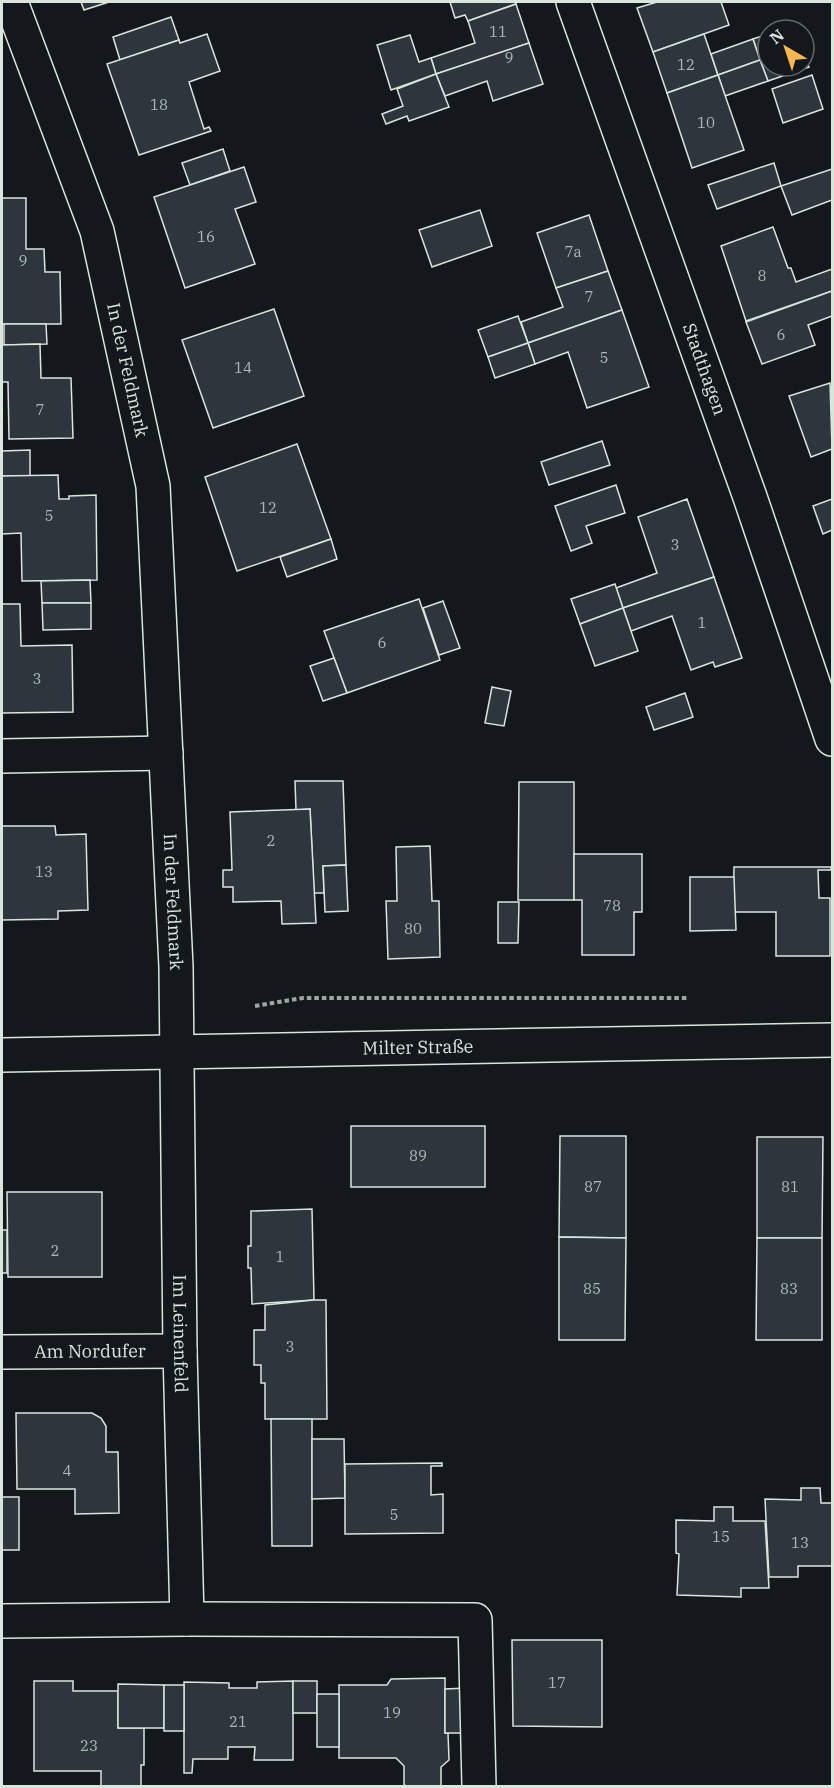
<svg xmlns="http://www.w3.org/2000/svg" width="834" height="1788" viewBox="0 0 834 1788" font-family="'IBM Plex Serif',serif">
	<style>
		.building { fill: #2c363c; stroke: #d8e6dc; stroke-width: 1.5 }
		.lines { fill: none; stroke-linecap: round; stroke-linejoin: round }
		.minor-casing { stroke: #d8e6dc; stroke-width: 36 }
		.path { stroke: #9da8a2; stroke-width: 4; stroke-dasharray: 4.5 3; stroke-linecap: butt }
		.minor { stroke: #14181c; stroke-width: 33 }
		.labels { text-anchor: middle; stroke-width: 4.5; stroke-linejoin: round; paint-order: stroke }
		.number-label { font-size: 15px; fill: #adbab4 }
		.street-label { font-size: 18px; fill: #d8e6dc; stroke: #14181c }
	</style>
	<rect width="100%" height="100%" fill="#14181c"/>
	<g class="building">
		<polygon points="81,2 109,2 84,10"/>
		<polygon points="450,2 515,2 516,4 468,21 465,15 455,18"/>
		<polygon points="657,2 721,2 729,25 653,52 637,8"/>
		<polygon points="516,4 529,43 436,74 431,58 475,43 468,21"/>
		<polygon points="171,17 179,40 120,60 113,37"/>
		<polygon points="207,34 220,71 189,82 204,129 209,127 211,131 139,155 107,64 179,40 180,43"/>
		<polygon points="704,34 718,75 667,93 653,52"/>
		<polygon points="768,34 768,58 760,60 753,39"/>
		<polygon points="410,35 419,62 431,58 436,74 391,90 377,45"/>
		<polygon points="753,39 760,60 718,75 711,54"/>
		<polygon points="529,43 543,84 493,101 487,81 445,96 436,74"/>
		<polygon points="804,54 809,67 768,81 760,60 768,58 768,66 804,66"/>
		<polygon points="760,60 768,81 725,96 718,75"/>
		<polygon points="436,74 449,107 409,121 407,116 386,124 382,114 403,106 397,89"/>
		<polygon points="718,75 744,150 692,168 667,93"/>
		<polygon points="812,75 823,109 783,123 772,89"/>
		<polygon points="223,149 230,171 190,185 182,163"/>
		<polygon points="774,163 781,186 717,209 708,185"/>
		<polygon points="244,167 256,202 235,209 255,264 185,288 154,197"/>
		<polygon points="832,169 832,200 792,215 781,186"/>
		<polygon points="2,198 26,198 26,249 44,249 45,272 60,272 61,324 2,324"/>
		<polygon points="480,210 492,246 432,267 419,230"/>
		<polygon points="589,215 608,271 556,288 537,233"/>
		<polygon points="773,227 788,268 791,268 796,282 832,269 832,291 746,321 721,246"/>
		<polygon points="608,271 622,310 528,343 521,322 563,307 556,288"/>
		<polygon points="832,291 832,316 808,325 815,345 762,364 746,322"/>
		<polygon points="274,309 304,396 213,428 182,340"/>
		<polygon points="622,310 649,387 587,408 568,352 535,364 528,343"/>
		<polygon points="518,316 528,343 488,357 478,330"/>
		<polygon points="4,324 46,324 47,344 4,345"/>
		<polygon points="528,343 535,364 495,378 488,357"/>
		<polygon points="40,344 41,378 71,378 73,438 9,439 8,382 2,382 2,345"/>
		<polygon points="830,383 832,449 811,457 789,396"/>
		<polygon points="602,441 610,465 549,485 541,462"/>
		<polygon points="297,444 331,539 237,571 205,477"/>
		<polygon points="30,450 30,476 2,476 2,451"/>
		<polygon points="58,475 59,499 69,499 69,496 96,495 97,580 22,581 21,533 2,534 2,476"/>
		<polygon points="616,485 625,513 586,526 592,543 571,551 555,506"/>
		<polygon points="687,499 714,577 623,608 616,588 657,573 638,517"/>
		<polygon points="832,499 832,530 823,534 813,506"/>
		<polygon points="331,539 337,559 287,577 280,557"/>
		<polygon points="714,577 742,658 715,667 713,662 691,670 672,616 631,631 623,608"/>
		<polygon points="90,580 91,603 42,603 41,581"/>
		<polygon points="615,584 623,608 580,624 571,599"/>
		<polygon points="419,599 440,660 347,693 324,631"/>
		<polygon points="443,601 460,648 439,655 423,608"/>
		<polygon points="42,603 91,603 91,629 43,630"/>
		<polygon points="2,604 20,604 21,646 72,645 73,712 2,713"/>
		<polygon points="623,608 638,651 595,666 580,624"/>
		<polygon points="334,658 347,693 323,701 310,666"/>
		<polygon points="492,687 511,691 504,726 485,723"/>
		<polygon points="685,693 693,717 654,730 646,707"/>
		<polygon points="295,781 343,781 346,865 323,866 324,893 314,893 310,809 296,810"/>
		<polygon points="519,782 574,782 574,900 518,900"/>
		<polygon points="310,809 316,923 282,924 281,901 233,902 233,887 223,887 223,870 232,870 230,812"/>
		<polygon points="2,826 55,826 56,835 86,834 88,910 58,911 58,919 2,920"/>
		<polygon points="430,846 432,901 439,901 440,957 388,959 386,901 397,901 396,847"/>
		<polygon points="574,854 642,854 642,912 634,912 634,955 582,955 582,900 574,900"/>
		<polygon points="346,865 348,911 325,912 323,866"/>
		<polygon points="734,867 831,867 831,870 818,870 819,898 830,898 830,956 776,956 776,912 733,912"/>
		<polygon points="690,877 734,877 736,930 690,931"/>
		<polygon points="498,902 519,902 518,943 498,943"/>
		<rect x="351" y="1126" width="134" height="61"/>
		<polygon points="560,1136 626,1136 626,1238 559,1237"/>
		<polygon points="757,1137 823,1137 822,1238 757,1238"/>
		<polygon points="7,1192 102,1192 102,1277 8,1277"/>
		<polygon points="312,1209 314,1300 252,1304 251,1268 248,1268 248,1246 251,1246 251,1211"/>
		<rect x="2" y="1230" width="5" height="43"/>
		<polygon points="559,1237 626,1238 625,1340 559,1340"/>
		<polygon points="757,1238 822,1238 822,1340 756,1340"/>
		<polygon points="314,1300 326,1300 327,1419 265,1419 265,1383 261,1383 261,1365 254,1365 254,1330 265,1330 265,1305"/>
		<polygon points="16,1413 92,1413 101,1418 106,1426 106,1452 118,1452 119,1513 75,1514 75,1489 17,1489"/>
		<polygon points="271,1419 312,1419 312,1546 272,1546"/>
		<polygon points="312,1439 344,1439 345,1498 312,1499"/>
		<polygon points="442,1463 442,1466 431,1466 431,1495 443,1494 443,1533 345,1534 345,1464"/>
		<polygon points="801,1488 820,1488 821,1503 832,1503 832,1566 798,1566 798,1577 769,1577 765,1499 801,1500"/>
		<rect x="2" y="1497" width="17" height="53"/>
		<polygon points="714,1507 733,1507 733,1521 765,1521 769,1588 741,1588 741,1597 677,1595 679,1554 676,1553 676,1520 714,1521"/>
		<polygon points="512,1640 602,1640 602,1727 513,1726"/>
		<polygon points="445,1678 445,1733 448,1733 449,1760 441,1767 441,1786 407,1786 404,1785 404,1766 396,1758 339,1758 339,1685 387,1685 391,1679"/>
		<polygon points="34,1681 73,1681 73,1691 118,1691 118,1728 144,1728 144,1765 141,1765 141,1786 101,1786 101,1771 34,1771"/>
		<polygon points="293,1681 293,1760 254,1760 255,1747 228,1747 228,1759 193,1759 192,1773 184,1773 184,1682 229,1683 229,1688 257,1688 257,1682"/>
		<rect x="293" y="1681" width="24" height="32"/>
		<polygon points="118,1684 164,1685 164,1728 118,1728"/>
		<rect x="164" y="1685" width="20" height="46"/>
		<polygon points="467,1688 468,1733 445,1733 445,1689"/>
		<rect x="317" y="1694" width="22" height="53"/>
	</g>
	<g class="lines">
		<defs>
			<g id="minor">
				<path id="s1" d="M11 2 97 231 153 486 176 967 180 1351 187 1619"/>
				<path id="s2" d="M573 2 750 497 832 739"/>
				<polyline points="2,756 166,753"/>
				<path id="s3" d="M2 1055 832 1040"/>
				<path id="s4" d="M2 1352 180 1351"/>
				<polyline points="2,1621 187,1619 475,1620 479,1786"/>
			</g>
		</defs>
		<use href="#minor" class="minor-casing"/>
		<polyline class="path" points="255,1006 303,998 688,998"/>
		<use href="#minor" class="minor"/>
	</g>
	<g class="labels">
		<g class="number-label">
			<text x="498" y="37">11</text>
			<text x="509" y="63">9</text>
			<text x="686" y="70">12</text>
			<text x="159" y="110">18</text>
			<text x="706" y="128">10</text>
			<text x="206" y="242">16</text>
			<text x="573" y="257">7a</text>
			<text x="23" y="266">9</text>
			<text x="762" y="281">8</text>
			<text x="589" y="302">7</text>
			<text x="781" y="340">6</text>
			<text x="604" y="363">5</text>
			<text x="243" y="373">14</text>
			<text x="40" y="415">7</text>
			<text x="268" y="513">12</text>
			<text x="49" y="521">5</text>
			<text x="675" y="550">3</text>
			<text x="702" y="628">1</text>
			<text x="382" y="648">6</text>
			<text x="37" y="684">3</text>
			<text x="271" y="846">2</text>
			<text x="44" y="877">13</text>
			<text x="612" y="911">78</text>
			<text x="413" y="934">80</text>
			<text x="418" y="1161">89</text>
			<text x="593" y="1192">87</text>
			<text x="790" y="1192">81</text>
			<text x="55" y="1256">2</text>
			<text x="280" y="1262">1</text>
			<text x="592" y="1294">85</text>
			<text x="789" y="1294">83</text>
			<text x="290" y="1352">3</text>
			<text x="67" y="1476">4</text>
			<text x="394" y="1520">5</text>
			<text x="721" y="1542">15</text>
			<text x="800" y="1548">13</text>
			<text x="557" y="1688">17</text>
			<text x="392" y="1718">19</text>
			<text x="238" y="1727">21</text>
			<text x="89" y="1751">23</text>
		</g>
		<g class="street-label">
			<text dy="6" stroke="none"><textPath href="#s1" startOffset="387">In der Feldmark</textPath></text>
			<text dy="6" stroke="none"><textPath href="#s2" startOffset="390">Stadthagen</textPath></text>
			<text dy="6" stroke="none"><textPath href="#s1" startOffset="922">In der Feldmark</textPath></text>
			<text dy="6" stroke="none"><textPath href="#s3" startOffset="416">Milter Straße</textPath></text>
			<text dy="6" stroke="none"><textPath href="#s1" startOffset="1354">Im Leinenfeld</textPath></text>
			<text dy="6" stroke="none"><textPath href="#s4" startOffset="88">Am Nordufer</textPath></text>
		</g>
	</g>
	<rect width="834" height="1788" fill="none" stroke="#d8e6dc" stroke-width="6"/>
	<g transform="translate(786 48) rotate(321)"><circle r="28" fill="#14181c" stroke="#626a69" stroke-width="1.5"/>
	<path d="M0-4.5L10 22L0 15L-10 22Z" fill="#ffb74d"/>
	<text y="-9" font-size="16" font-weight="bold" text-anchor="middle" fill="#d8e6dc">N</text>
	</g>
</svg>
